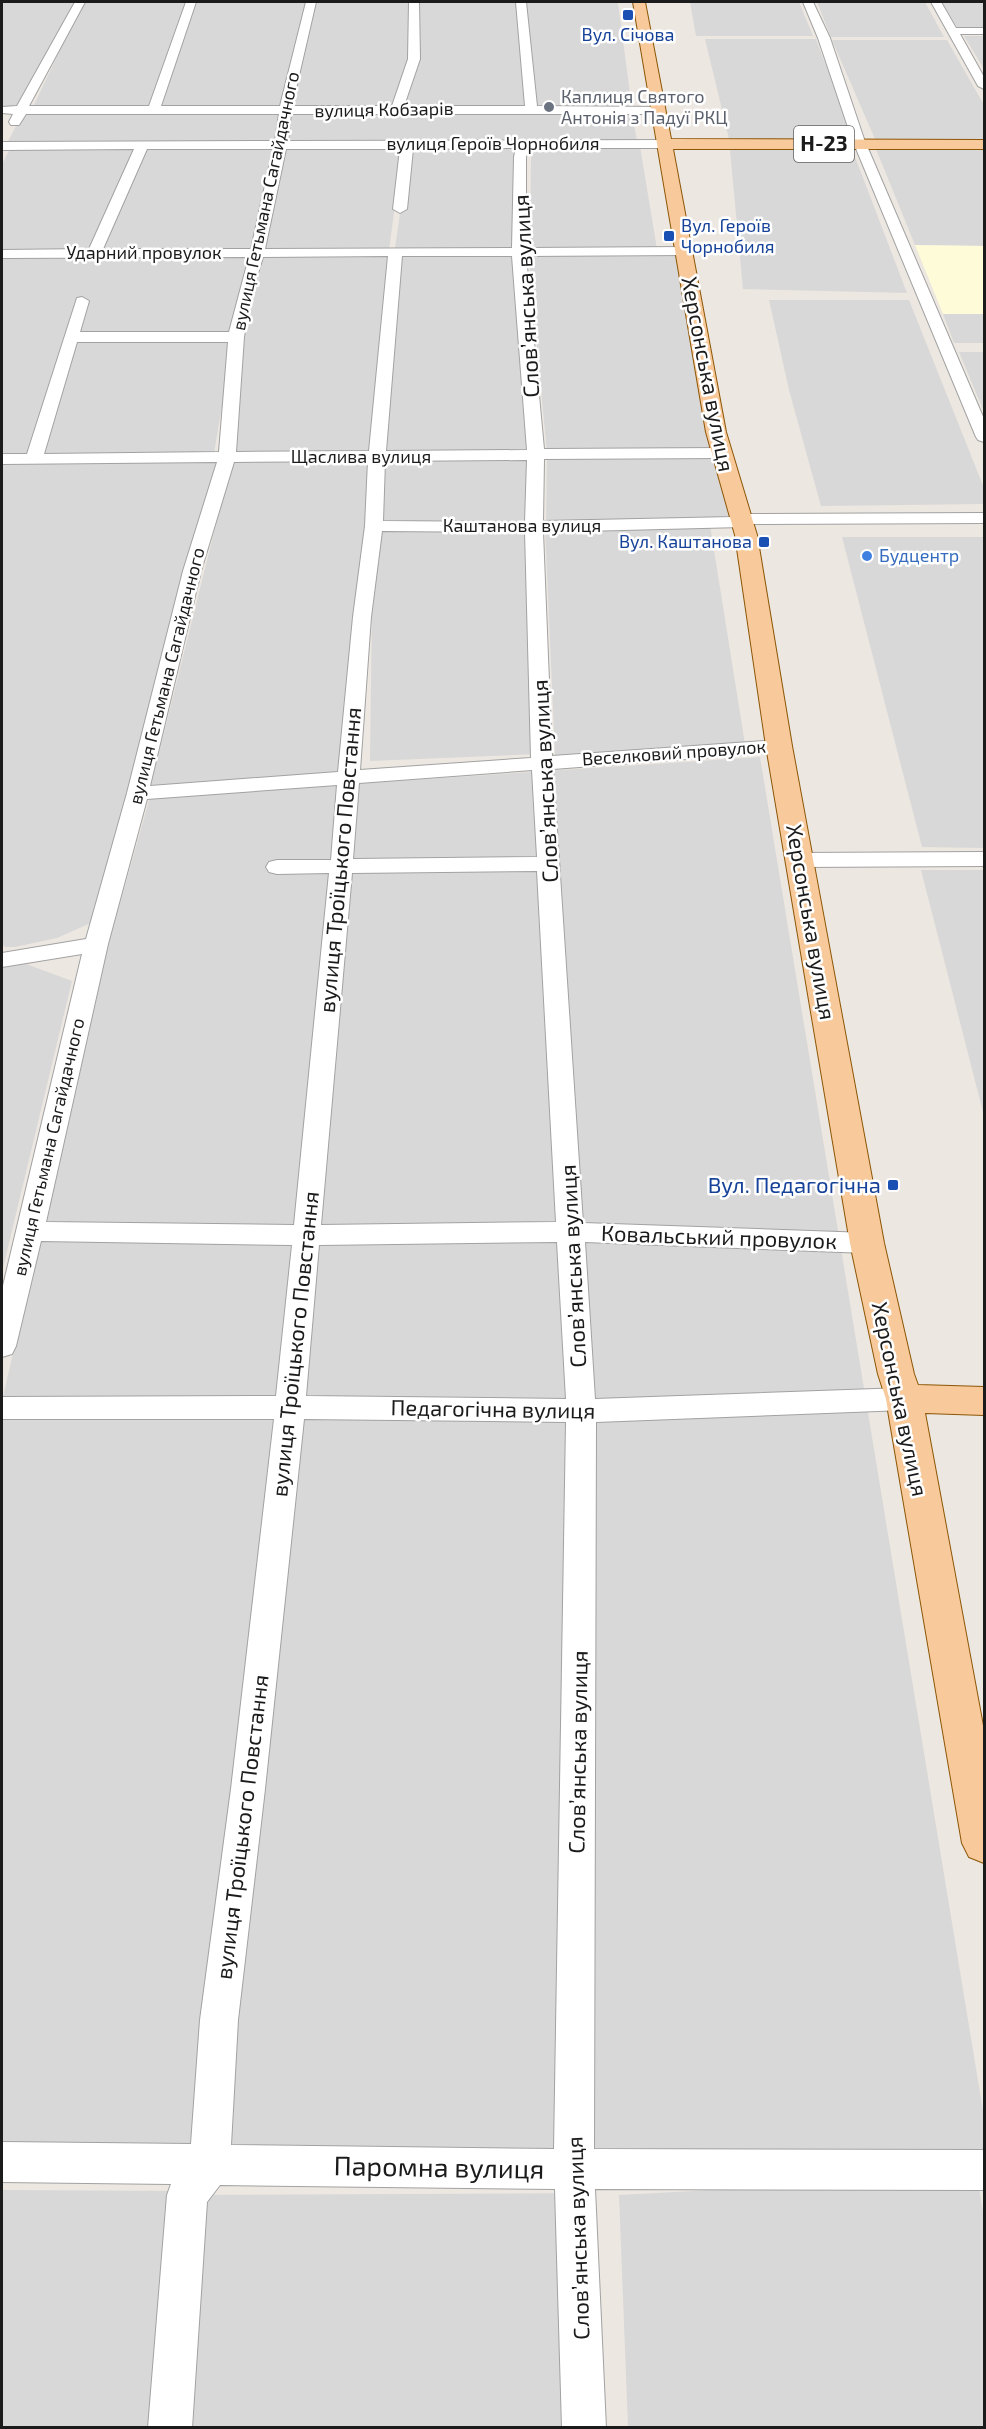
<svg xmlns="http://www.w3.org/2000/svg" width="986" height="2429" viewBox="0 0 986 2429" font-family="'Exo 2',sans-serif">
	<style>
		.residential { fill: #d9d8d8 }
		.education { fill: #fdfbd8 }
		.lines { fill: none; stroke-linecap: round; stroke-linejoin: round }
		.minor-casing { stroke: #a2a2a2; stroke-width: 2 }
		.major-casing { stroke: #8c5606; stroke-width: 2 }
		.minor { fill: #fff; fill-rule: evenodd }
		.major { fill: #f8c99a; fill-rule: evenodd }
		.transit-dot { fill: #1a4fb4; stroke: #fff; stroke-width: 2 }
		.worship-dot { fill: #6b7280; stroke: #fff; stroke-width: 2 }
		.shop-dot { fill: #3f7fe0; stroke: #fff; stroke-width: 2 }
		.labels { text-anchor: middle; stroke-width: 5; stroke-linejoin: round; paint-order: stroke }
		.far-transit-label { font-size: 18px; fill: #164399; stroke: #fff }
		.far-worship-label { font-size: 18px; fill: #5b616d; stroke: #fff; text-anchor: start }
		.far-street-label { font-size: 18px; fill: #1b1b1b; stroke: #fff }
		.far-shop-label { font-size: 18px; fill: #366cbe; stroke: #fff; text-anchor: start }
		.shield { fill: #fff; stroke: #5f5f5f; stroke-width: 1.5 }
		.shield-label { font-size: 21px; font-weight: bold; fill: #1b1b1b }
		.street-label { font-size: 22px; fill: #1b1b1b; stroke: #fff }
		.transit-label { font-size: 22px; fill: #164399; stroke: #fff; text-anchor: end }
		.near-street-label { font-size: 27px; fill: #1b1b1b; stroke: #fff }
	</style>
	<rect width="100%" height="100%" fill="#ece7e0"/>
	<g class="residential">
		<polygon points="2,2 76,2 20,109 2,109"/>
		<polygon points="83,2 187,2 149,108 32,109"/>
		<polygon points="195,2 306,2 280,109 159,108"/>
		<polygon points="315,2 411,2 411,59 392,108 289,109"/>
		<polygon points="418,2 519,2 525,108 401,109 415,58"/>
		<polygon points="524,2 618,3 632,108 533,108"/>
		<polygon points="690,2 799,2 813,36 696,36"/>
		<polygon points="817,2 925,2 944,37 831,37"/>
		<polygon points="942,2 984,2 984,30 959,30"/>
		<polygon points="964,36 984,36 984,69"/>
		<polygon points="705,39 816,39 854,140 729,139"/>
		<polygon points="832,40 947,40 984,105 984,139 875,139"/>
		<polygon points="24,111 281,112 276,143 6,145"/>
		<polygon points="632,112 637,141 285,143 289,113"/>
		<polygon points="526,144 521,249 395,248 410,145"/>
		<polygon points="533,144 640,146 657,249 530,250 531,157"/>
		<polygon points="403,145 389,250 262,251 283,146"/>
		<polygon points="275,146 252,252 98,250 146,148"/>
		<polygon points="11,147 135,147 91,251 2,252 2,164"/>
		<polygon points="984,148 984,246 915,245 876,149"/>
		<polygon points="852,149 907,293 743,289 730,150"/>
		<polygon points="524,251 542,525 373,526 385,455 398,254"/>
		<polygon points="528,252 681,252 718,452 547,453"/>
		<polygon points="392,254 372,456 217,453 264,255"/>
		<polygon points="2,255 250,255 235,336 72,336 30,455 2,456"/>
		<polygon points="769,300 909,300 984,488 984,504 821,506 789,390"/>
		<polygon points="943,314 984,314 984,343 954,343"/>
		<polygon points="234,337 214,453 46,456 38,453 73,338"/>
		<polygon points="959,352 984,352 984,412"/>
		<polygon points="719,454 739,520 546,525 547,455"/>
		<polygon points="217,458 93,922 57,938 15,947 5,947 2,944 2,460"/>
		<polygon points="232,460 374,460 338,775 151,785"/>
		<polygon points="710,525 745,744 555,755 545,527"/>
		<polygon points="373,527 542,527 539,754 370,761"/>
		<polygon points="842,537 984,537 984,848 922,847"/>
		<polygon points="760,757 984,2117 984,2160 2,2153 2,1401 102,967 150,797"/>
		<polygon points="921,870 984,870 984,1116"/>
		<polygon points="18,961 72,981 2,1272 2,965"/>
		<polygon points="977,2176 984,2218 984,2427 628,2427 619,2195"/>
		<polygon points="2,2190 180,2191 160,2427 2,2427"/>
		<polygon points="593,2193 604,2427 175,2428 193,2195"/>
	</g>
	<polygon class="education" points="915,245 984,246 984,314 943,314"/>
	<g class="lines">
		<defs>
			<g id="minor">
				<path d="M75 2H85L29 106H149L186 2H196L161 106H280L306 2H316L292 106H392L408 59 409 2H419L420 59 404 106H525L516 2H526L537 106 663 107 665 110 659 114H291L288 141 664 140 670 144 664 148H529L526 157V248L684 247 691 251 684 255 526 256 544 449 721 448 729 453 721 458 544 459 543 521 734 517 741 514 984 513V523L749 524 742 527 543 532 552 756 779 740 786 742 789 746 786 750 779 752 553 769 583 1223 867 1233 877 1236 881 1243 877 1250 867 1253 585 1242 595 1399 904 1388 914 1391 919 1399 914 1407 904 1410 596 1422 594 2149 984 2150V2190L595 2189 606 2428H562L555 2189 220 2185 207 2202 192 2428H148L167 2195 171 2184 2 2182V2142L191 2144 200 2020 231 1789 274 1419H2V1397L276 1396 292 1245 41 1241 16 1346 12 1354 2 1357V1290L82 954 2 967V953L86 939 127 793 183 571 217 462 2 464V454H27L77 298 82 297 89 301 80 332H229L249 257 2 258V250L89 249 134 149 2 150V142L275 141 279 114H26L19 125H11L9 122 13 114 2 113V107L17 106ZM516 148 514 157 512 248 265 249 286 149H400L393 209 400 213 407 209 413 149ZM147 149H273L251 249H103ZM388 256 369 451 236 452 244 337 251 297 263 257ZM402 256H512L527 450 386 451ZM77 342H228L219 452 44 454ZM527 460 525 522 383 521 385 461ZM368 461 365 526 353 617 338 772 150 786 201 571 234 462ZM382 531 525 532 531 758 360 770 371 617ZM532 770 537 857 353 859 359 783ZM337 785 331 860H277L269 862 266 867 269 872 277 874 329 873 294 1225 46 1222 108 944 147 799ZM537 871 556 1222 321 1225 352 873ZM557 1242 566 1399 306 1396 319 1245ZM304 1419 566 1422 554 2149 231 2145 238 2020 265 1789Z"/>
				<polygon points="803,2 813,2 830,38 864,139 984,419 984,442 978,440 976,437 852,139 818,38"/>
				<polygon points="931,2 941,2 956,28 984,28 984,34 960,34 984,77 984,89 978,86"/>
				<polygon points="984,852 984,866 800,867 792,865 789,860 792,855 800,853"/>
			</g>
			<polygon id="major" points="633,2 645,2 671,139 984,140 984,149 673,149 726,432 757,535 792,746 884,1243 914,1374 918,1385 984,1387 984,1415 925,1413 984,1731 984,1863 969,1857 962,1843 886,1399 878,1374 850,1243 766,746 735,535 706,432"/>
		</defs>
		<use href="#minor" class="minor-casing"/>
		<use href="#major" class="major-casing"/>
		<use href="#minor" class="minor"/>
		<use href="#major" class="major"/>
	</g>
	<g class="transit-dot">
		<rect x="622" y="9" width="12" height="12" rx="3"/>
		<rect x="663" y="230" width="12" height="12" rx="3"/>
		<rect x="758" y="536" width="12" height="12" rx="3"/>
		<rect x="887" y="1179" width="12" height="12" rx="3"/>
	</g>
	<circle class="worship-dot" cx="549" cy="107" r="6"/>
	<circle class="shop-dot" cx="867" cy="556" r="6"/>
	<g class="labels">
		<g class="far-transit-label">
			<text x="628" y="41">Вул. Січова</text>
			<text x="681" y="232" text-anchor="start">Вул. Героїв<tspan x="681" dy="21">Чорнобиля</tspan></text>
			<text x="752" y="548" text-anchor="end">Вул. Каштанова</text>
		</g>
		<g class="far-worship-label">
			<text x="561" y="103">Каплиця Святого<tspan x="561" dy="21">Антонія з Падуї РКЦ</tspan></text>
		</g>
		<g class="far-street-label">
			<text transform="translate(384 110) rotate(-1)" y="6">вулиця Кобзарів</text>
			<text x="493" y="150">вулиця Героїв Чорнобиля</text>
			<text transform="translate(266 201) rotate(-78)" y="6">вулиця Гетьмана Сагайдачного</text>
			<text x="144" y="259">Ударний провулок</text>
			<text x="361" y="463">Щаслива вулиця</text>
			<text x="522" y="532">Каштанова вулиця</text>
			<text transform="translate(167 676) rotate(-76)" y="6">вулиця Гетьмана Сагайдачного</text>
			<text transform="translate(674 753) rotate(-4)" y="6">Веселковий провулок</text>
			<text transform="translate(49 1147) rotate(-77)" y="6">вулиця Гетьмана Сагайдачного</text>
		</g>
		<g class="far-shop-label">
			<text x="879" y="562">Будцентр</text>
		</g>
		<rect class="shield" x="794" y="126" width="60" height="36" rx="4.5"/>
		<g class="shield-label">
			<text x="824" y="151">Н-23</text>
		</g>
		<g class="street-label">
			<text transform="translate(526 296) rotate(-93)" y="8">Словʼянська вулиця</text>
			<text transform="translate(708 374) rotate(79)" y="8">Херсонська вулиця</text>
			<text transform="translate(545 781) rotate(-93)" y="8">Словʼянська вулиця</text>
			<text transform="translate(340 860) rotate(-85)" y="8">вулиця Троїцького Повстання</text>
			<text transform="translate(811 922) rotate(80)" y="8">Херсонська вулиця</text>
			<text transform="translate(719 1237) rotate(2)" y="8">Ковальський провулок</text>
			<text transform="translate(573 1266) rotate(-93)" y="8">Словʼянська вулиця</text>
			<text transform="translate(295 1344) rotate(-84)" y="8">вулиця Троїцького Повстання</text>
			<text transform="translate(900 1399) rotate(78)" y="8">Херсонська вулиця</text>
			<text transform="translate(493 1409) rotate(1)" y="8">Педагогічна вулиця</text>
			<text transform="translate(578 1752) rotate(-89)" y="8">Словʼянська вулиця</text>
			<text transform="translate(242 1827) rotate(-83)" y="8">вулиця Троїцького Повстання</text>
			<text transform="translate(578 2238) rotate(-92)" y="8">Словʼянська вулиця</text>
		</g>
		<g class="transit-label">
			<text x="881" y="1193">Вул. Педагогічна</text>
		</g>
		<g class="near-street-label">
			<text transform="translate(439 2168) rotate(1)" y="9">Паромна вулиця</text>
		</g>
	</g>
	<rect width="986" height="2429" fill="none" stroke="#1b1b1b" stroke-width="6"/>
</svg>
